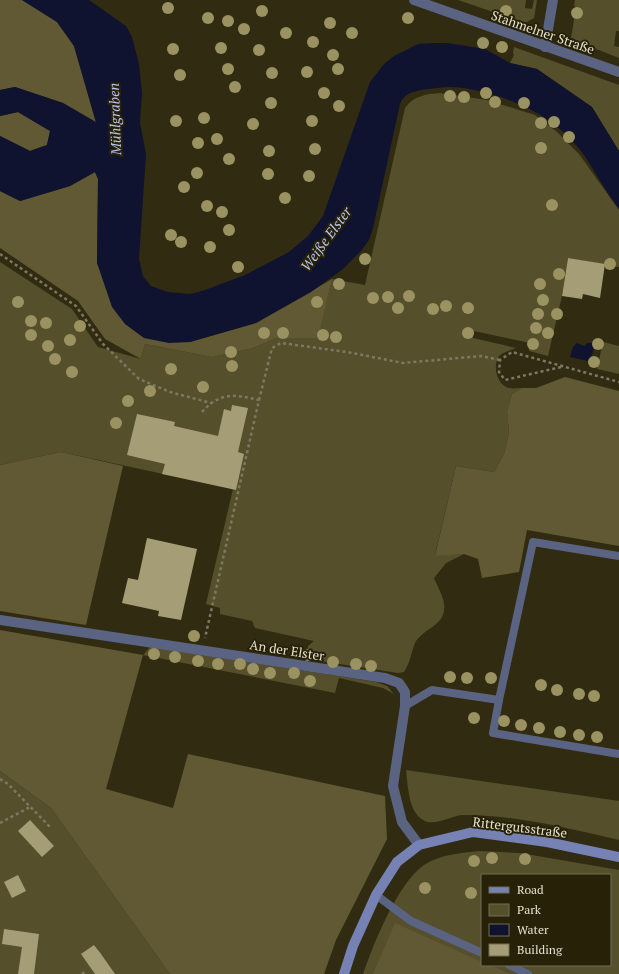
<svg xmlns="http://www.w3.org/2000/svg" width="619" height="974" viewBox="0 0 619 974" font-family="'PT Serif',serif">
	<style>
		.green { fill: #564f2b; fill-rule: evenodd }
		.forest { fill: #605934 }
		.water { fill: #0f132f }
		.building { fill: #a59d76 }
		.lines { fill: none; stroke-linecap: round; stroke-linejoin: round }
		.path { stroke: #7c7862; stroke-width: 2.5; stroke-dasharray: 3 3; stroke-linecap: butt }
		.service { stroke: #5b6383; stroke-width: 8 }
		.minor { stroke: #5b6383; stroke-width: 10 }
		.secondary { stroke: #7681b4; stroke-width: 10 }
		.tree { fill: #9b9261 }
		.labels { text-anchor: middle; stroke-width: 4; stroke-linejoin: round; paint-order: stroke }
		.street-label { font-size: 13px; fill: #e3e0d0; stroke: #272207 }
		.water-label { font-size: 14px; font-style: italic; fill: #b9c4f4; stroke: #272207 }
	</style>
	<rect width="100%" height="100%" fill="#312c11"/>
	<g class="green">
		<polygon points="458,0 526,0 525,8 532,9 534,0 537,0 534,18 525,23"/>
		<polygon points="575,0 619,0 619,31 616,31 614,46 619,47 619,58 571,39 576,7 574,6"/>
		<polygon points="514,47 619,85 619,151 592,107 537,69 510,63 514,55 513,53"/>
		<path d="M440 93 487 100 535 115 557 132 579 154 619 210V267L568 258 562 296 548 356 529 351 530 343 474 331 473 338 516 348C511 350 503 352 499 356 492 366 497 385 509 388 513 389 518 388 522 388L512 394 507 411 509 433 504 454 494 472 456 466 435 555 464 554 446 563 434 578C437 585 444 598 444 604 447 626 424 627 415 643 411 653 410 663 404 672L398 673 307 659 308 646 314 641 255 628 252 621 220 614V608L206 604 233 489 61 452 0 465V262L72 309 98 347 141 359 145 344 212 357 253 348 277 338H317L332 279 365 285 405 108C413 96 426 94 440 93Z"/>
		<polygon points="603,342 619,346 619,374 597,369"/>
		<polygon points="150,647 376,682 387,686 394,694 383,688 339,678 335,693 143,655"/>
		<path d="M406 770 619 801V840C571 829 523 817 474 815 470 815 466 815 462 815 451 816 433 827 423 820 408 811 408 785 406 770Z"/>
		<polygon points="0,771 51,808 170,974 0,974"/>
		<path d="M480 851 520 853 619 870V974H363C374 943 397 884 424 865 441 854 461 853 480 851ZM482 875H610V965H482Z"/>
	</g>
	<g class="forest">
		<polygon points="0,0 22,0 57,22 74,46 96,123 63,103 15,87 0,90"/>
		<polygon points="18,112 50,131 47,145 30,151 0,136 0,116"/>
		<polygon points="95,172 98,179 97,263 190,342 256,323 332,279 318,338 277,338 253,348 212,357 145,344 141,359 105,339 78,301 0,248 0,191 20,201 70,186"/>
		<polygon points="565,377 619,391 619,546 527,530 519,572 482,578 478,559 464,554 435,556 456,466 494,472 504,454 509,433 507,411 512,394 522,388 536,388"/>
		<polygon points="61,452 123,466 86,625 0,611 0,465"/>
		<polygon points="0,630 143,655 106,789 173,808 188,754 385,796 387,839 336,940 324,974 170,974 51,808 0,771"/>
		<polygon points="395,923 482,962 482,965 490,965 510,974 373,974"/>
	</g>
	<g class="water">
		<path d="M22 0H89L126 26 132 37 139 64 142 93 140 123 146 154 139 259 143 276 151 286 168 292 190 294 205 290 245 275 289 252 308 236 323 216 370 82 384 64 394 56 418 44 432 43H447L485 49 510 63 537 69 592 107 619 151V209C606 192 596 173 584 155 562 124 530 106 494 95 476 90 457 85 437 88 424 90 406 89 400 104L373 228 369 240 361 251 343 269 311 292 256 323 190 342 169 343 144 338 125 324 112 307 97 263 98 179 95 172 70 186 20 201 0 191V136L30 151 47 145 50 131 18 112 0 116V90L15 87 63 103 96 122 74 46 57 22Z"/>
		<polygon points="577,343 584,346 587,343 592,343 594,345 593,353 588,361 570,357 573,347"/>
	</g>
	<g class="building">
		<polygon points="568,258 605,264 600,298 583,294 582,299 562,296"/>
		<polygon points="232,405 248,408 238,452 244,454 236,490 162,474 165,464 127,455 137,414 175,422 174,426 218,436 224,409 231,411"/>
		<polygon points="147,538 197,549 181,620 158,616 159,611 122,603 128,578 138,580"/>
		<polygon points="30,820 54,846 42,857 18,831"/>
		<polygon points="18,875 26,891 12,898 4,882"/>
		<polygon points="4,929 39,934 34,974 18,974 22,947 2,944"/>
		<polygon points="94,945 101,954 115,974 95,974 81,954"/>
	</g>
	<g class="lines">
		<g class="path">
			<polyline points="0,254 76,306 103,344 139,379 170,392 211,403"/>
			<polyline points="561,367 505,380 499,372 500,360 512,352 619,382"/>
			<polyline points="259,400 272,348 281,343 347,352 403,363 481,356 500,360"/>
			<path d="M202 412C220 392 234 394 259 400L205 638"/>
			<polyline points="0,779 8,784 50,827"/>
			<polyline points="0,823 30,807"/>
			<polyline points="82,974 86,971"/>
		</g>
		<g class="service">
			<polyline points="499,700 533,542 619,556"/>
			<polyline points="405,706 432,690 499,700 493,733 619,754"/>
			<polyline points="376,895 411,921 482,953"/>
			<polyline points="509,965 528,974"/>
		</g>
		<g class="minor">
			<polyline points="414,0 619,72"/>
			<polyline points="545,47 553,0"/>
			<polyline points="0,620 385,678 399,683 405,692 405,706 393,786 402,822 419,845"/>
		</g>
		<polyline class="secondary" points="344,974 353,946 376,895 397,862 419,845 473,832 547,842 619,857"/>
	</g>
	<g class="tree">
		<circle cx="168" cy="8" r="6"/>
		<circle cx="262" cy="11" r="6"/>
		<circle cx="506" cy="11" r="6"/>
		<circle cx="577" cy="13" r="6"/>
		<circle cx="208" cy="18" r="6"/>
		<circle cx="408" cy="18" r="6"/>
		<circle cx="228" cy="21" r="6"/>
		<circle cx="330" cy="23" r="6"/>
		<circle cx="244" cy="29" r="6"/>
		<circle cx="286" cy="33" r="6"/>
		<circle cx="352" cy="33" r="6"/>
		<circle cx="313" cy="42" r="6"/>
		<circle cx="483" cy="43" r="6"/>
		<circle cx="502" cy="47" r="6"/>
		<circle cx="221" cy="48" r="6"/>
		<circle cx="173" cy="49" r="6"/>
		<circle cx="259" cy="50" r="6"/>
		<circle cx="333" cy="55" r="6"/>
		<circle cx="228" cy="69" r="6"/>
		<circle cx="338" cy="69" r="6"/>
		<circle cx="307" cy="72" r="6"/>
		<circle cx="272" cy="73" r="6"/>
		<circle cx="180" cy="75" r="6"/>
		<circle cx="235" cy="87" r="6"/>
		<circle cx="324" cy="93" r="6"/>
		<circle cx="486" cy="93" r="6"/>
		<circle cx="450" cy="96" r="6"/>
		<circle cx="464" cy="97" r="6"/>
		<circle cx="495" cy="102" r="6"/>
		<circle cx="271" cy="103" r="6"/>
		<circle cx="524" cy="103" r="6"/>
		<circle cx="339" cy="106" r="6"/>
		<circle cx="204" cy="118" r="6"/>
		<circle cx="176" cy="121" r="6"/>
		<circle cx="312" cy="121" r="6"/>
		<circle cx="554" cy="122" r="6"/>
		<circle cx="541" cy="123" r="6"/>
		<circle cx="253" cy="124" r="6"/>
		<circle cx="569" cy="137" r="6"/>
		<circle cx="217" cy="139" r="6"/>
		<circle cx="198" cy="143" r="6"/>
		<circle cx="541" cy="148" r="6"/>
		<circle cx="315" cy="149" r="6"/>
		<circle cx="269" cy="151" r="6"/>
		<circle cx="229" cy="159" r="6"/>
		<circle cx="197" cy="173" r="6"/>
		<circle cx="268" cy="174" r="6"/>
		<circle cx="309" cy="176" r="6"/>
		<circle cx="184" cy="187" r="6"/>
		<circle cx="285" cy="198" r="6"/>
		<circle cx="552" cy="205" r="6"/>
		<circle cx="207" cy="206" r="6"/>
		<circle cx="222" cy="212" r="6"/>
		<circle cx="229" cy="230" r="6"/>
		<circle cx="171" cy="235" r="6"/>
		<circle cx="181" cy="242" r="6"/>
		<circle cx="210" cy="247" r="6"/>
		<circle cx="365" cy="259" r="6"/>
		<circle cx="610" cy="264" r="6"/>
		<circle cx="238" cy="267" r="6"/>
		<circle cx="559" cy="274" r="6"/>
		<circle cx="339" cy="284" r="6"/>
		<circle cx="540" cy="284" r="6"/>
		<circle cx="409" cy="296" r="6"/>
		<circle cx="388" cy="297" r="6"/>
		<circle cx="373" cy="298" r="6"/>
		<circle cx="543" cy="300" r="6"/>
		<circle cx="18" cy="302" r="6"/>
		<circle cx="317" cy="302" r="6"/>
		<circle cx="446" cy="306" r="6"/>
		<circle cx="398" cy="308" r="6"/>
		<circle cx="468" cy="308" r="6"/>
		<circle cx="433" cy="309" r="6"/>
		<circle cx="538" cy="314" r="6"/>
		<circle cx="557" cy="314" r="6"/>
		<circle cx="31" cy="321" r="6"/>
		<circle cx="46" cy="323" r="6"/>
		<circle cx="80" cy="326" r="6"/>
		<circle cx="536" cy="328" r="6"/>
		<circle cx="264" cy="333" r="6"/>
		<circle cx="283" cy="333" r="6"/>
		<circle cx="468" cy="333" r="6"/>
		<circle cx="548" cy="333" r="6"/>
		<circle cx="31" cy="335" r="6"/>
		<circle cx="323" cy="335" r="6"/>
		<circle cx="336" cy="337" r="6"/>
		<circle cx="70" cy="340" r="6"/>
		<circle cx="533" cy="344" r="6"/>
		<circle cx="598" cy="344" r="6"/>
		<circle cx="48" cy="346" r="6"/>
		<circle cx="231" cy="352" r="6"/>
		<circle cx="55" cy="359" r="6"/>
		<circle cx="594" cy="362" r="6"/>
		<circle cx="232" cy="366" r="6"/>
		<circle cx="171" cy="369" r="6"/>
		<circle cx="72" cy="372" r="6"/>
		<circle cx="203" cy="387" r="6"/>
		<circle cx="150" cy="391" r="6"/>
		<circle cx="128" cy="401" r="6"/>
		<circle cx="116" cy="423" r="6"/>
		<circle cx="194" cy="636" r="6"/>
		<circle cx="154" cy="654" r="6"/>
		<circle cx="308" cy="655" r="6"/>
		<circle cx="175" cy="657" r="6"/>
		<circle cx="198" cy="661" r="6"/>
		<circle cx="333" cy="662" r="6"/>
		<circle cx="218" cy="664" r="6"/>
		<circle cx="240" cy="664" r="6"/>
		<circle cx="356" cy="664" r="6"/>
		<circle cx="371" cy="666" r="6"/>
		<circle cx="253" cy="669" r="6"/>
		<circle cx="270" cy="673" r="6"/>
		<circle cx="294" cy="673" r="6"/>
		<circle cx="450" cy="677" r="6"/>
		<circle cx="467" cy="678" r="6"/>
		<circle cx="491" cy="678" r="6"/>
		<circle cx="310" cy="681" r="6"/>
		<circle cx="541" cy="685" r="6"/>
		<circle cx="557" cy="690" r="6"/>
		<circle cx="579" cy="694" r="6"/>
		<circle cx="594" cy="696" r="6"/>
		<circle cx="474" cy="718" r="6"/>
		<circle cx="504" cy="721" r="6"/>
		<circle cx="521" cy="725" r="6"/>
		<circle cx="539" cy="728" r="6"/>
		<circle cx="560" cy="732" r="6"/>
		<circle cx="579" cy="735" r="6"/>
		<circle cx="597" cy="737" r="6"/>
		<circle cx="492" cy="858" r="6"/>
		<circle cx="525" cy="859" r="6"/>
		<circle cx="474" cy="861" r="6"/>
		<circle cx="425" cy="888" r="6"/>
		<circle cx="471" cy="893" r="6"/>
	</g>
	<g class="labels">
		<g class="street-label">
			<text transform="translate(543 32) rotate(19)" y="5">Stahmelner Straße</text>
			<text transform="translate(287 650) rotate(9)" y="5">An der Elster</text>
			<text transform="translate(520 827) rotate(7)" y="5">Rittergutsstraße</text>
		</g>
		<g class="water-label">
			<text transform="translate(115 119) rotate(-92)" y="5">Mühlgraben</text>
			<text transform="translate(326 239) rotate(-54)" y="5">Weiße Elster</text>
		</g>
	</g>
	<rect x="481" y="874" width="130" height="92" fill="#272207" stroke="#726e57"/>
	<rect x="489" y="887" width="20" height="6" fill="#7681b4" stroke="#726e57"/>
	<text x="517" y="894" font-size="12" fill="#e3e0d0">Road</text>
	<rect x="489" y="904" width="20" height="12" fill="#564f2b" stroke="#726e57"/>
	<text x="517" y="914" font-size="12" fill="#e3e0d0">Park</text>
	<rect x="489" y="924" width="20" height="12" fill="#0f132f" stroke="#726e57"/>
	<text x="517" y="934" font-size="12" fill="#e3e0d0">Water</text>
	<rect x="489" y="944" width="20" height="12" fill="#a59d76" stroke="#726e57"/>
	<text x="517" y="954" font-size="12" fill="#e3e0d0">Building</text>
</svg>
